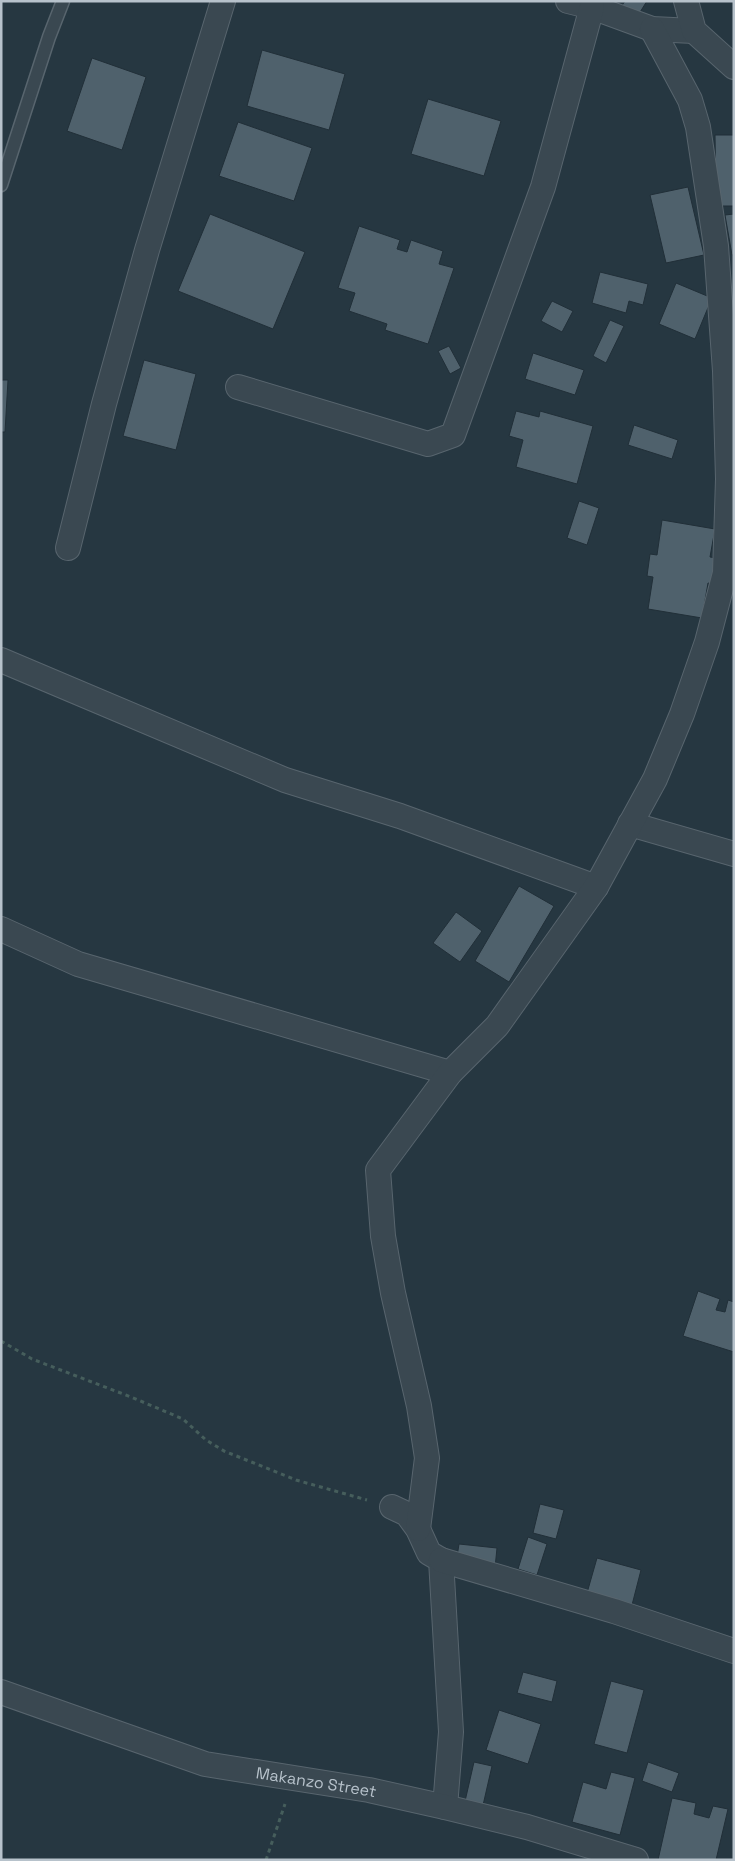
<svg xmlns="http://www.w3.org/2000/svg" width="735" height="1861" viewBox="0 0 735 1861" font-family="'Space Grotesk',sans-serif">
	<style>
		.building { fill: #4f616c; stroke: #212f38 }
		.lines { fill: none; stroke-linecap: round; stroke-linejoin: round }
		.lane-casing { stroke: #58656e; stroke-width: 15 }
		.street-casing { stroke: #58656e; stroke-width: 26 }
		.path { stroke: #465e5c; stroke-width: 3; stroke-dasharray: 4 4; stroke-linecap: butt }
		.lane { stroke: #3a4851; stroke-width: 12 }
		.street { stroke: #3a4851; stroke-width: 24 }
		.labels { text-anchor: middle; stroke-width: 4; stroke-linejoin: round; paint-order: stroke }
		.street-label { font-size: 16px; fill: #b7c2cb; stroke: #1f2d36 }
	</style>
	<rect width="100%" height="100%" fill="#263741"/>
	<g class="building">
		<polygon points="625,1 647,1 637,17 621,7"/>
		<polygon points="262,50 345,74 329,130 247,106"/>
		<polygon points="92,58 146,77 122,150 67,131"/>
		<polygon points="428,99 501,121 484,176 411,154"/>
		<polygon points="238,122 312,148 294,201 219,176"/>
		<polygon points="715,135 734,135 734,206 716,206"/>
		<polygon points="688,187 704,255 666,263 650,195"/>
		<polygon points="210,214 305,252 273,329 178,291"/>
		<polygon points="734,214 734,255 732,255 725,215"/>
		<polygon points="359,226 400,240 397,249 407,252 411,240 443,251 439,264 454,268 428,344 385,330 387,324 349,311 355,293 338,288"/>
		<polygon points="600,272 648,284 643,305 629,301 626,313 592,303"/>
		<polygon points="676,283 712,298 695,339 659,324"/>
		<polygon points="552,301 573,311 562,332 541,321"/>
		<polygon points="610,320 624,326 606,363 593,356"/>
		<polygon points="449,346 461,368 450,374 438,351"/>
		<polygon points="533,353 584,370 575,395 525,379"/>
		<polygon points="144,360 196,374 176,450 123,436"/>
		<polygon points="1,380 8,380 5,432 1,432"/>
		<polygon points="516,411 539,417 540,411 593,426 577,484 516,467 523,440 509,436"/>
		<polygon points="634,425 678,440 672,459 628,445"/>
		<polygon points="579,501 599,508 587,545 567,538"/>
		<polygon points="662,520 715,529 710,557 723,559 718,585 708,583 702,618 648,609 653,577 647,576 650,554 657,555"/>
		<polygon points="519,886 554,906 509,982 475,961"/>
		<polygon points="456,912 482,931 460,962 433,943"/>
		<polygon points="698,1291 720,1299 716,1310 725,1312 728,1300 734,1302 734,1352 683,1336"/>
		<polygon points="540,1504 564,1510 556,1539 533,1533"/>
		<polygon points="528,1537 547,1544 537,1575 518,1569"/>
		<polygon points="459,1544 497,1548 495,1568 456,1563"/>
		<polygon points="597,1558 641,1570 632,1605 587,1593"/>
		<polygon points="523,1672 557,1681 552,1702 517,1693"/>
		<polygon points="611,1681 644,1690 627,1753 594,1744"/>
		<polygon points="499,1710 541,1724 528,1764 486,1750"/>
		<polygon points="474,1762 492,1766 481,1814 463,1810"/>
		<polygon points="648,1762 679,1773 672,1792 642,1781"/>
		<polygon points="611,1772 635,1778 620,1835 572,1822 583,1782 606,1789"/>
		<polygon points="672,1798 696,1803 694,1814 709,1818 713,1806 728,1809 716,1860 658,1860"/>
	</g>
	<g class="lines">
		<defs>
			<polyline id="lane" points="1,185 49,37 63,1"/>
			<g id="street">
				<polyline points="568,1 592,7 652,29 694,31"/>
				<polyline points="686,1 694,31 734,67"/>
				<polyline points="238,387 428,444 453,435 543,187 592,7"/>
				<polyline points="68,548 104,404 147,250 223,1"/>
				<polyline points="1,660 285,780 400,816 596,887"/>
				<polyline points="630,824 734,854"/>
				<polyline points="1,929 78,964 450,1073"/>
				<polyline points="392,1507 407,1514 418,1529 429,1553 441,1560 451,1732 445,1807"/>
				<polyline points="418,1529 427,1458 419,1406 393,1293 383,1236 378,1170 450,1073 497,1026 596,887 655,779 682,714 707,642 725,573 728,479 725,371 716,246 698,127 690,100 652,29"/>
				<polyline points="441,1560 614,1611 734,1651"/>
				<path id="s1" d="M1 1692 205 1764 369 1790 445 1807 527 1827 636 1860"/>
			</g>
		</defs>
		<use href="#lane" class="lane-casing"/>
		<use href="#street" class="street-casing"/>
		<g class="path">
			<polyline points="1,1341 32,1359 131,1397 183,1419 206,1440 224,1451 296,1480 367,1500"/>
			<polyline points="266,1860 285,1804"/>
		</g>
		<use href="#lane" class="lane"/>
		<use href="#street" class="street"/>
	</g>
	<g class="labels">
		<g class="street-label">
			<text dy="6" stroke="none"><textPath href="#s1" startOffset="329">Makanzo Street</textPath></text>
		</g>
	</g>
	<rect width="735" height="1861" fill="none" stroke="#b7c2cb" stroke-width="5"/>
</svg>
